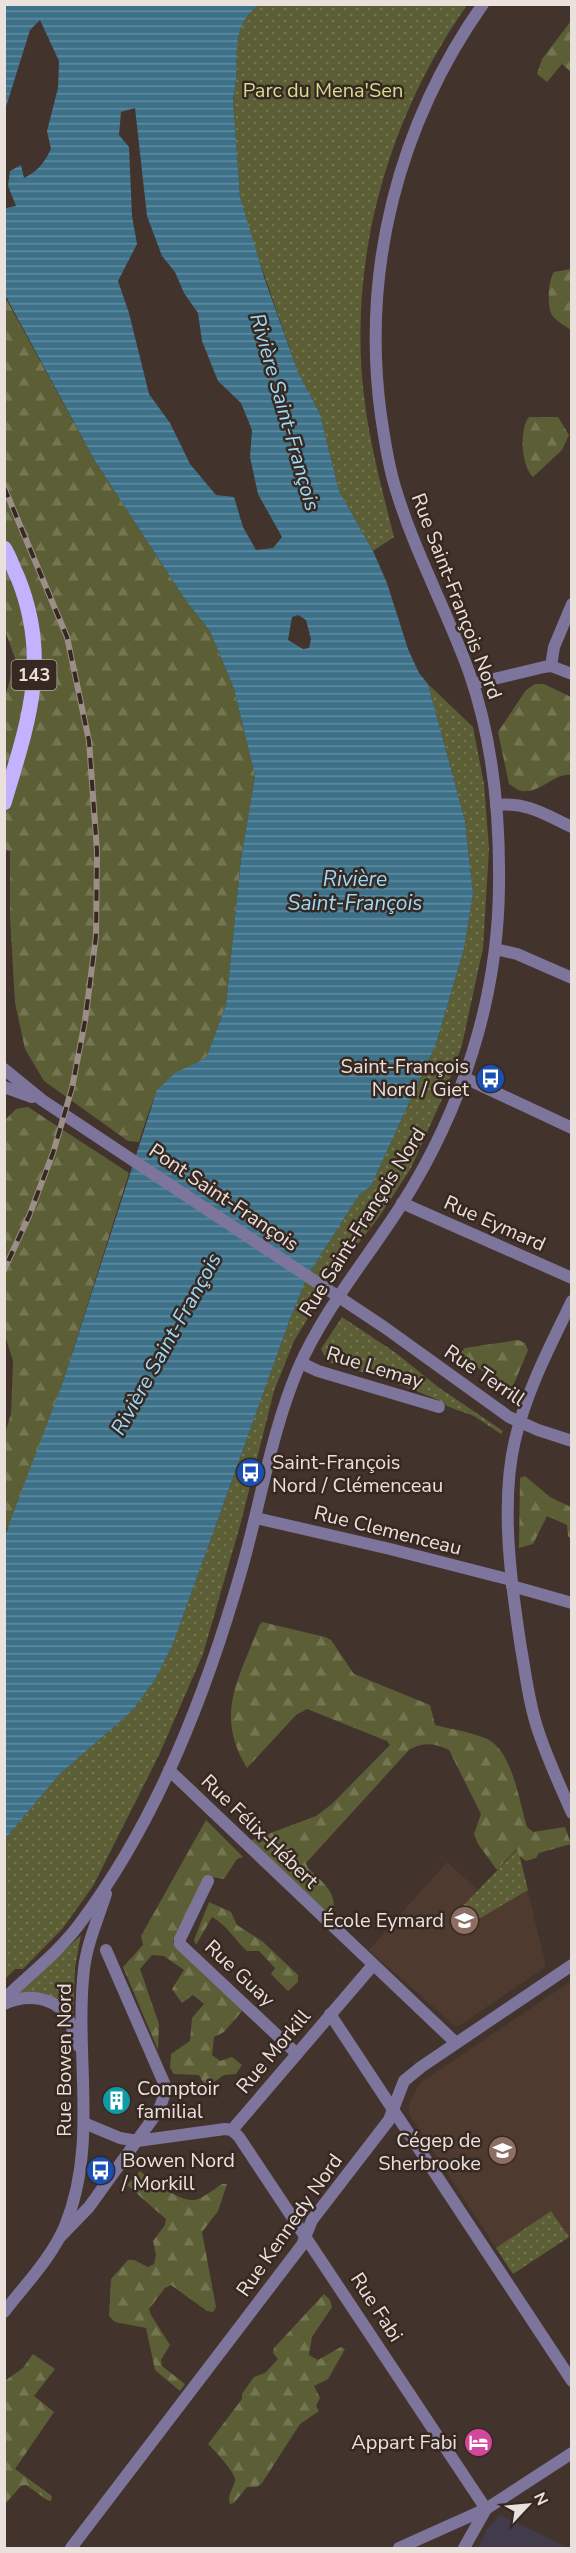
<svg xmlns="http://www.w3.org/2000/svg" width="576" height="2553" viewBox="0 0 576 2553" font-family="'Nunito Sans',sans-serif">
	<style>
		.commercial { fill: #413b4c }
		.built { fill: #4f3a2f }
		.grass { fill: url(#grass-dots) }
		.forest { fill: url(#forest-firs) }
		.water { fill: url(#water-rules); fill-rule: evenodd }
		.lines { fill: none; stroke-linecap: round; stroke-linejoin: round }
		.minor { stroke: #7d759b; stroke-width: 12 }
		.tertiary { stroke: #7d759b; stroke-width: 12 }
		.primary { stroke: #c4b2ff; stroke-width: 15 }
		.rail-casing { stroke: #9b8e88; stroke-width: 6 }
		.rail { stroke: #372922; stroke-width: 4; stroke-dasharray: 11; stroke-linecap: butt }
		.labels { text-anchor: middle; stroke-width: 5; stroke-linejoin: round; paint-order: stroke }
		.shield { fill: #372922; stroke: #b5aaa4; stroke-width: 1.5 }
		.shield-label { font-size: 18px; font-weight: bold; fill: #ebe1dc }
		.park-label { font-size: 20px; fill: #d6dc91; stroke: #372922 }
		.street-label { font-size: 20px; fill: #ebe1dc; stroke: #372922 }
		.poi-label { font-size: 20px; fill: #ebe1dc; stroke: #372922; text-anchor: end }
		.water-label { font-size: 21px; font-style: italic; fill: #9bdbfa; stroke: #372922 }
	</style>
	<defs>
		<pattern id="grass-dots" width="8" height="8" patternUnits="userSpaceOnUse" patternTransform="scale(1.5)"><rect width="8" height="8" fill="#5c5f36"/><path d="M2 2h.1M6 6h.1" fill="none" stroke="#747652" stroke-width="1.8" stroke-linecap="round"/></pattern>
		<pattern id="forest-firs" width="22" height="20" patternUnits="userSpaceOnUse" patternTransform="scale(1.5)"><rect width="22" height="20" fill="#5c5f36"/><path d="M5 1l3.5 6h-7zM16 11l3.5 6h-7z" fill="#747652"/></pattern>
		<pattern id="water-rules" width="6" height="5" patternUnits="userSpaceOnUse" patternTransform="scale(1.5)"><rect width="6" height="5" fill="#3d7189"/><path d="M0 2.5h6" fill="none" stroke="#638c9e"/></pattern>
	</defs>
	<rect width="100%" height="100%" fill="#42332c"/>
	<polygon class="commercial" points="500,2515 569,2548 478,2548 487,2529"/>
	<g class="built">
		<polygon points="518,1849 546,1967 460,2025 455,2026 369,1950 447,1862 478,1890"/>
		<polygon points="571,1981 571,2236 513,2274 412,2119 409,2114 409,2104 420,2083"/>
	</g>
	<g class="grass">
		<path d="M258 5H467C387 119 346 264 365 404 371 449 383 493 394 537L373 551 339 491 320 414 298 372 252 240 240 197 233 100C240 76 232 45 243 23 246 17 253 10 258 5Z"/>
		<polygon points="428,684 473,727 484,784 489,849 483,948 462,1045 446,1090 411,1168 379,1217 336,1272 294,1341 274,1391 241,1522 203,1654 159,1755 93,1886 63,1928 23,1969 15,1969 5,1979 5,1839 59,1775 132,1711 155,1680 173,1644 290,1319 308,1275 359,1195 371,1186 436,1044 464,949 473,894 465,821"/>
		<polygon points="342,1317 396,1353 438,1387 503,1431 501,1434 474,1416 449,1407 436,1399 389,1380 328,1362 321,1349"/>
		<polygon points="518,1849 528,1890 477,1920 473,1920 461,1908"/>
		<path d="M81 1935 75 1967 73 2015C59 1996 43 1990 19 1993Z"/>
		<polygon points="551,2211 569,2237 513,2274 496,2248"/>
	</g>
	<g class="forest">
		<polygon points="571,21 571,72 562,64 547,82 537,74 542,59"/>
		<path d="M571 269H572L571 330C564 325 557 322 552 315 547 306 548 280 554 272Z"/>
		<path d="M4 295 95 461 186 601 210 631 234 689 255 776 241 859 226 1005 206 1058C154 1083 157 1089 139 1142L128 1141 44 1081 25 1049 15 1003 10 917V851L4 850 5 696 16 661 4 628Z"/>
		<path d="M529 417H558L569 435 562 450 533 477C521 466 519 429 529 417Z"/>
		<path d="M535 684H544L571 697V775C554 773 540 794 522 791 518 791 513 786 509 784L498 732 526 690Z"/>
		<polygon points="28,1107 129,1173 64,1379 15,1514 5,1532 4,1436 11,1414 13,1361 4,1332 4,1121 16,1109"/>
		<polygon points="518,1340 525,1343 528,1350 513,1386 509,1387 462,1358 461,1352 465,1348"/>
		<polygon points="525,1476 550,1497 571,1507 571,1539 568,1536 567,1525 547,1516 533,1544 519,1548 520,1478"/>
		<path d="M262 1622 325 1637 331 1640 354 1674 430 1705 435 1725C452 1729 469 1732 485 1738 512 1748 519 1801 527 1827L533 1832 565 1827 571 1844 539 1853 536 1858 526 1861 519 1856 517 1849 497 1870 478 1844 474 1834 481 1814 449 1750C434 1743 423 1742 409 1750L306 1863 308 1868C327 1887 336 1890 334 1919L252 1844V1840L316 1816 332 1804 390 1745 387 1741 307 1709 296 1715 247 1768C214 1714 239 1679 259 1626Z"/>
		<polygon points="206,1820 243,1857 237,1859 224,1879 205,1876 173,1942 243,2010 224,2032 214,2037 212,2055 220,2061 232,2057 242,2065 236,2074 224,2075 211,2084 204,2084 199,2075 174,2074 170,2068 171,2054 190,2041 192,2018 204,2004 193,1995 182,2003 172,1989 184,1970 164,1956 152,1955 140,1969 159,2024 158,2050 123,1967 143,1945 141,1936"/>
		<path d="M209 1902 231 1912 237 1925 262 1941 298 1975V1982L288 1991 271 1974 275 1968 259 1951H247C234 1939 228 1926 212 1917L196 1945 194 1940Z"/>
		<path d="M140 2171C151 2180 182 2205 198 2199 206 2196 214 2189 222 2184H227L218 2211 202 2232 216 2307 213 2312 207 2311 171 2285 165 2288 149 2309 151 2315 170 2345 161 2360 162 2366 185 2384 180 2391 155 2370 146 2328 115 2322 109 2316 111 2279 128 2260H134L148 2267 154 2264 156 2255 153 2241 165 2225 166 2219 127 2185Z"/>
		<path d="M324 2294 330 2300 332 2307 312 2337 309 2355 318 2360 341 2347 345 2349 328 2379 314 2386 320 2398 316 2406 319 2411 300 2424 262 2483 257 2487H247L234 2503 230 2504C227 2495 233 2489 235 2481 237 2474 214 2450 208 2444L242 2399V2394L254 2377 265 2373 278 2359 273 2353 274 2348Z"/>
		<polygon points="33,2354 55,2369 34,2396 54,2412 15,2469 52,2496 51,2501 47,2500 26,2485 21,2486 5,2504 5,2385 6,2380 23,2368"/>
	</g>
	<path class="water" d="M5 5H258C253 10 246 17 243 23 232 45 240 76 233 99L240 197 265 280 298 372 320 414 339 491 373 551 387 583 408 649 419 673 428 684 465 821 473 894 464 949 436 1044 371 1186 359 1195 308 1275 290 1319 173 1644 155 1680 132 1711 59 1775 5 1839 4 1538 64 1379 157 1090 175 1073 206 1058 226 1005 241 859 255 776 234 689 210 631 186 601 95 461 5 295V206L6 208 16 206 8 186 10 171 21 165 24 178C38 171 44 163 51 149L47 131 58 88 59 61 40 20 30 30 5 110ZM135 108 147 216 162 256 175 272 184 293 198 313 202 341 218 381 241 403 252 430 250 457 258 494 282 537 273 548 256 550 243 527 234 497 216 495 190 464 170 423 149 394 129 313 118 281 137 244 132 216 129 147 119 135 121 112ZM298 615 306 620 311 639 309 648 303 649 288 640 292 617Z"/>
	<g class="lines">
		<g class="minor">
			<polyline points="551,666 554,647 572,604"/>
			<polyline points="473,684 544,667 551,666 572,674"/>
			<path d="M496 805C528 802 544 814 572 827"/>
			<polyline points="495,949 517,954 572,978"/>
			<polyline points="465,1078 572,1128"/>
			<polyline points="402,1203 572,1278"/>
			<path d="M572 1301C550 1346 526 1392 515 1440 500 1503 511 1584 521 1648 526 1676 529 1705 539 1733 548 1760 560 1786 572 1813"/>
			<polyline points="301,1363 318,1371 439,1407"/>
			<polyline points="256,1518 390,1549 511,1580"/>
			<polyline points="512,1586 572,1603"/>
			<polyline points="169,1770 456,2043"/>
			<polyline points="208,1881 180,1939 180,1944 297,2054"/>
			<polyline points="330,2014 572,2381"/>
			<polyline points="84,2123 120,2138 137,2141 225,2129 232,2130 373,1965"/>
			<polyline points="232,2130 239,2137 486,2509"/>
			<polyline points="60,2237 89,2207 159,2110 165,2093 164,2083 106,1950"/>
			<polyline points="71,2548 302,2245 312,2220 389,2120 404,2081 421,2067 572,1965"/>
			<polyline points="399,2548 486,2509 572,2453"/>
			<polyline points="464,2548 486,2509"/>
		</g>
		<g class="tertiary">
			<polyline points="4,1069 42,1100 384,1327 509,1417 538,1430 572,1441"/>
			<polyline points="4,1087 32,1097"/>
			<path d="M4 1999C30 1974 60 1951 81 1922 158 1819 207 1691 242 1568 261 1501 271 1433 298 1369 324 1309 367 1259 402 1204 462 1109 498 999 499 886 500 814 493 740 469 672 447 611 415 553 396 490 388 466 385 441 381 416 361 270 398 125 483 4"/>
			<path d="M4 2004C27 1993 58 1996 70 2022 73 2029 74 2037 77 2045"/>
			<path d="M4 2312C25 2285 52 2257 65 2226 99 2143 74 2055 84 1969 87 1943 98 1919 106 1894"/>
		</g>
		<path class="primary" d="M4 548C10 557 13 568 18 578 51 660 28 723 4 803"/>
		<defs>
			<polyline id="rail" points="4,487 67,637 89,741 97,851 96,936 85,1021 72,1088 53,1153 29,1216 4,1270"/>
		</defs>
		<use href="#rail" class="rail-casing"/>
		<use href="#rail" class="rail"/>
	</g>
	<defs>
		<symbol id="bus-disc" viewBox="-11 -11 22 22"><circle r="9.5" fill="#1a4fb4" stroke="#372922"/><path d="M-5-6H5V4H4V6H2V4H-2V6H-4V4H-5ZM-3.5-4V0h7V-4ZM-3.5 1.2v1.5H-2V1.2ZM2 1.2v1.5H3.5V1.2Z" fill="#fff"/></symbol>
		<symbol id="school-disc" viewBox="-11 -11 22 22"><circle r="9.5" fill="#8d6e63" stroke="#372922"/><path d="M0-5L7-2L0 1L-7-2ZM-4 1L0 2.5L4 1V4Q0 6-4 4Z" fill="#fff"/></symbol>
		<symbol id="building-disc" viewBox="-11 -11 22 22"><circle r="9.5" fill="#0f9aa8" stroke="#372922"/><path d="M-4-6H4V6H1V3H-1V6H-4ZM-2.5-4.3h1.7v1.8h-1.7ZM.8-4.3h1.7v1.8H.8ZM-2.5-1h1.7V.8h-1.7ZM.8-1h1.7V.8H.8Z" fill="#fff"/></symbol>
		<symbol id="university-disc" viewBox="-11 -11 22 22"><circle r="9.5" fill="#8d6e63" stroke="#372922"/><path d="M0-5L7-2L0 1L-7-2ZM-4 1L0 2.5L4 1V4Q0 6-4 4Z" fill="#fff"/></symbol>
		<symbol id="hotel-disc" viewBox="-11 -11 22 22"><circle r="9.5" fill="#d1479c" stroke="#372922"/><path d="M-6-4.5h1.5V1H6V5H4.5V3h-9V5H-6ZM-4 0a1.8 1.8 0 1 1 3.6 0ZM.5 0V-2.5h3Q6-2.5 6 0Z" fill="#fff"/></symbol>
	</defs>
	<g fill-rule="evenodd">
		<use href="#bus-disc" x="474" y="1062" width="33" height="33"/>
		<use href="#bus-disc" x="234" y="1456" width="33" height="33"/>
		<use href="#school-disc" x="448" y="1904" width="33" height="33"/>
		<use href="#building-disc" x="100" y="2084" width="33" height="33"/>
		<use href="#university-disc" x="486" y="2134" width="33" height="33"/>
		<use href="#bus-disc" x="84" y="2154" width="33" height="33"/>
		<use href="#hotel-disc" x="462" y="2426" width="33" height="33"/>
	</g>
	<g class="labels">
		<rect class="shield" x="11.5" y="660" width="45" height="30" rx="4.5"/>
		<g class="shield-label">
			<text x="34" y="681">143</text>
		</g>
		<g class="park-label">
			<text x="323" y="97">Parc du Mena'Sen</text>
		</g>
		<g class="street-label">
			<text transform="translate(457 596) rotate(69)" y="7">Rue Saint-François Nord</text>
			<text transform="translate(224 1197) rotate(34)" y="7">Pont Saint-François</text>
			<text transform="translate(362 1222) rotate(-58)" y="7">Rue Saint-François Nord</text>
			<text transform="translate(495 1223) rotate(24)" y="7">Rue Eymard</text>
			<text transform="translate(375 1367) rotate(17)" y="7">Rue Lemay</text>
			<text transform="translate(485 1375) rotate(34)" y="7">Rue Terrill</text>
			<text transform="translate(388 1530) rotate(14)" y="7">Rue Clemenceau</text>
			<text transform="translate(260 1831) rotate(44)" y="7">Rue Félix-Hébert</text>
			<text transform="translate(240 1973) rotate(43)" y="7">Rue Guay</text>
			<text transform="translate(273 2051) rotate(-50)" y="7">Rue Morkill</text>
			<text transform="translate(64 2060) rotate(-90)" y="7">Rue Bowen Nord</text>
			<text transform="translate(289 2225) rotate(-55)" y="7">Rue Kennedy Nord</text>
			<text transform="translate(377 2307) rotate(57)" y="7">Rue Fabi</text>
		</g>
		<g class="poi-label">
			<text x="469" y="1073">Saint-François<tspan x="469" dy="23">Nord / Giet</tspan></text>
			<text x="272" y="1469" text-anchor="start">Saint-François<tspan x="272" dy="23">Nord / Clémenceau</tspan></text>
			<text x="444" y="1927">École Eymard</text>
			<text x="137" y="2095" text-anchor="start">Comptoir<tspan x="137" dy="23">familial</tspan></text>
			<text x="481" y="2147">Cégep de<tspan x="481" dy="23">Sherbrooke</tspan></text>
			<text x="122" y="2167" text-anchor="start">Bowen Nord<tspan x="122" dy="23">/ Morkill</tspan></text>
			<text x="457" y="2449">Appart Fabi</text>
		</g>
		<g class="water-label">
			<text transform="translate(285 412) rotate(74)" y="7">Rivière Saint-François</text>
			<text x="355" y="886">Rivière<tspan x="355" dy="24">Saint-François</tspan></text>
			<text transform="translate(166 1344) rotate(-61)" y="7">Rivière Saint-François</text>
		</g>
	</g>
	<rect width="576" height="2553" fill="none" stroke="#ebe1dc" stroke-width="12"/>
	<g transform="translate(528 2505) rotate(64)" stroke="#372922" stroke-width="4.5" paint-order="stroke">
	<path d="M0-4.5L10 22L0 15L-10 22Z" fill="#ebe1dc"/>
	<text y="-9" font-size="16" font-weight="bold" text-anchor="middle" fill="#ebe1dc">N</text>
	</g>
</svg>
